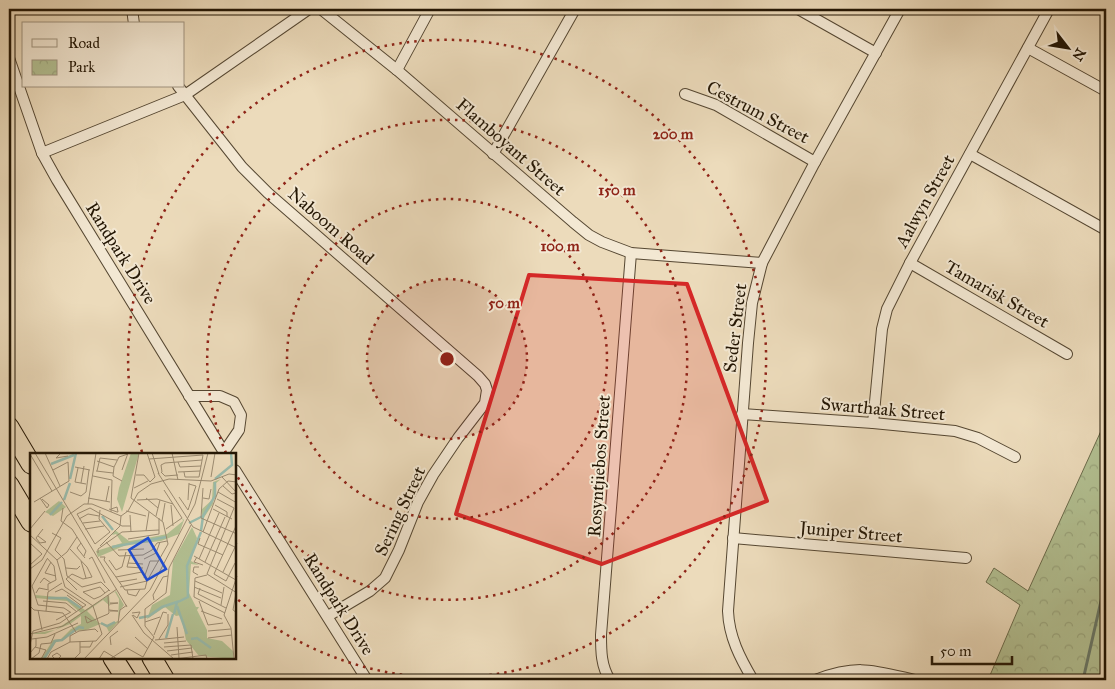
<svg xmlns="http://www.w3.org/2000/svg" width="1115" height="689" viewBox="0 0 1115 689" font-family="'IM FELL Great Primer',serif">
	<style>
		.park { fill: url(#park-crowns); stroke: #6b6c4c }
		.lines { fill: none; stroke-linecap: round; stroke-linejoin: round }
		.stream { stroke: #6a7969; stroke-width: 3 }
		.street-casing { stroke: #554732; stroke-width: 12 }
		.highway-casing { stroke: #231604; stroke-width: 21 }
		.street { stroke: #f3e8d3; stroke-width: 10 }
		.highway { stroke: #ecdbbb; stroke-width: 19 }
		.marked { fill: #d62828; fill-opacity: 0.2; stroke: #d62828; stroke-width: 4; stroke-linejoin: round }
		.ring { fill: none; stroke: #8f2418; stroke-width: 2.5; stroke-dasharray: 2.5 5 }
		.labels { text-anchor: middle; stroke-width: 4; stroke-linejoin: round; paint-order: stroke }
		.street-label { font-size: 18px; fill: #231604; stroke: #f3e8d3 }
		.inset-river { fill: none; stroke: #99bbac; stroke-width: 2.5 }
		.inset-road { fill: none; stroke: #9c8c72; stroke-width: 1 }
		.view { fill: #1d4ed8; fill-opacity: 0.15; stroke: #1d4ed8; stroke-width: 2.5 }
		.inset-edge { fill: none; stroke: #231604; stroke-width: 2.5 }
		.centre { fill: #8f2418; stroke: #f3e8d3; stroke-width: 2.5 }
		.ring-label { font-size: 15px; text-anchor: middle; font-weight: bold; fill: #8f2418; stroke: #f3e8d3; stroke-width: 4; stroke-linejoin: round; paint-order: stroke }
	</style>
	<defs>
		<pattern id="park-crowns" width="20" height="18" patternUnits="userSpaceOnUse" patternTransform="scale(1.25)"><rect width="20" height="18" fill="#b3c193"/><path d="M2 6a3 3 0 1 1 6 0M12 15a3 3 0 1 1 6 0" fill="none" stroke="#9aa57d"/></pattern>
	</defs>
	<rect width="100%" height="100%" fill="#ecdbbb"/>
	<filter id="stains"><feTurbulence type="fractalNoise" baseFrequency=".004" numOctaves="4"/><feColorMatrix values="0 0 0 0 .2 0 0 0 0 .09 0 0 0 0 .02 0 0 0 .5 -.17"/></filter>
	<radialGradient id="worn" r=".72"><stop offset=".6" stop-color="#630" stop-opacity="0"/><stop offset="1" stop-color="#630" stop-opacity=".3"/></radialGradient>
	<polygon class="park" points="1106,420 1106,680 988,680 1020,605 986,582 994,568 1028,591"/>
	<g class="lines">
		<polyline class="stream" points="1083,680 1106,579"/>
		<defs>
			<g id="street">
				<polyline points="132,9 134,24"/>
				<polyline points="321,9 397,70 573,222 589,235 602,242 631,253 762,263"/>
				<polyline points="798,9 876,53"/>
				<polyline points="1028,48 1106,91"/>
				<polyline points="9,58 42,153 57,180 225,454"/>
				<polyline points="397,70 430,9"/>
				<polyline points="178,86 242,167 268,193 478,376 485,384 487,390 485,403 458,438 433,475 418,502 399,550 385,578 370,591 328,616"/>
				<polyline points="685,94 716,105 815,162"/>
				<polyline points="42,153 185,95 309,9"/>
				<polyline points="493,154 575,9"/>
				<polyline points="970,154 1106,230"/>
				<polyline points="910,263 1067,354"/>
				<polyline points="189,396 220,396 234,402 241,415 239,430 224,452"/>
				<polyline points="742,414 873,423 955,431 978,438 1015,457"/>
				<polyline points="873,423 882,329 887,309 910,263 1049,9"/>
				<polyline points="235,470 367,680"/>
				<polyline points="733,538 966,558"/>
				<path d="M610 680C601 666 601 651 601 635L631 253"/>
				<path d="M753 680C740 658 729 637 728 611L748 343 752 303 762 263 815 162 900 9"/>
				<path d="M815 680C858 664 872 670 915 680"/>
			</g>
			<g id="highway">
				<polyline points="9,427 31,464"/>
				<polyline points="9,485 31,522"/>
				<polyline points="113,658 127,680"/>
				<polyline points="152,658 165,680"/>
			</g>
		</defs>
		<use href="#street" class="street-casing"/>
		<use href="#highway" class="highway-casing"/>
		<use href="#street" class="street"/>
		<use href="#highway" class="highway"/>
	</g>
	<path class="marked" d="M529 275 687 284 767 501 602 564 456 514Z"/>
	<circle cx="447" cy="359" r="80" fill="#8f2418" fill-opacity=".12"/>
	<g class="ring">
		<circle cx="447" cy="359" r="80"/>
		<circle cx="447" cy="359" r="160"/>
		<path d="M226 453A240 240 0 1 1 235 472"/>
		<path d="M142 452A319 319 0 1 1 236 598"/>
	</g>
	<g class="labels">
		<g class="street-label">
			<text transform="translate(758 112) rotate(28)" y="6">Cestrum Street</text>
			<text transform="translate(511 147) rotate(41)" y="6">Flamboyant Street</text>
			<text transform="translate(925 201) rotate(-61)" y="6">Aalwyn Street</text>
			<text transform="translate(331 226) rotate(41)" y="6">Naboom Road</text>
			<text transform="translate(121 253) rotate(58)" y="6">Randpark Drive</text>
			<text transform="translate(997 294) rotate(30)" y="6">Tamarisk Street</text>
			<text transform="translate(735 328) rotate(-83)" y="6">Seder Street</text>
			<text transform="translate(883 409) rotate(5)" y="6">Swarthaak Street</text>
			<text transform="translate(599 466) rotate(-86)" y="6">Rosyntjiebos Street</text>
			<text transform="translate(400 511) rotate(-65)" y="6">Sering Street</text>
			<text transform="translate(851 532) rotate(5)" y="6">Juniper Street</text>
			<text transform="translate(339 604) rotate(58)" y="6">Randpark Drive</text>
		</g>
	</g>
	<g transform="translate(30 453)">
		<rect width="206" height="206" fill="#ecdbbb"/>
		<path d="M29 48 36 54 23 63 15 59ZM162 74 167 85 161 108 169 112 161 111 159 140 166 154H169L167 157 177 177V185L192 188 203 198 204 206 169 203 156 187 151 162 146 163 135 154 117 166 122 152 140 142 143 108Z" fill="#b3c193"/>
		<path d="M101 0H109L92 59 87 46 89 35ZM191 26 186 30 183 51 173 66 171 57 182 47 183 29ZM152 65 154 67 149 81 131 88 96 92 68 104 66 98 92 90 86 81 82 82 85 77 99 88 112 86 137 81 153 68ZM86 138 94 152 90 157 88 169 79 179 76 173 70 171 56 177 42 178 35 186 26 189 15 206H11L23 187 31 186 41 176 51 171V163L40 171 15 181H0L25 177 51 160 37 148 6 145 5 142 38 145 55 157ZM85 139 89 146 88 168 78 172 69 170 57 158 73 147 80 153 79 142Z" fill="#b3c193" fill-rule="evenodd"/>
		<path class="inset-river" d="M21 11 44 2M40 26 46 0M185 26 202 12 201 0M34 47 40 30M20 62 32 49M72 63 83 77M159 70 173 63M171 78 173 63 185 43V29M82 94 136 84M18 145H36L51 155M148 149 158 144 157 113 171 79M147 153 157 181M109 165 119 163 132 154 147 149 144 161M71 170 77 173 85 169M136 185 143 161M161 186 167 185 181 195M14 206 25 188 32 187 49 174 54 175"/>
		<path class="inset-road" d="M5 0 97 154M15 0 30 33M31 0 26 5 38 3M117 0 125 24M122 0 129 21M142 0 148 27M0 1 22 38M119 6 173 2 169 24H155L154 19M67 8 84 14M148 9 150 14 171 13M45 14 60 17M48 15 45 29 56 31M92 17 98 0M66 18 83 20M67 18 70 5 87 7M131 19 135 23 148 22M132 19 131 12 135 10 172 7M148 19 170 18M128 20 163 74 207 95M106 22H114L120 29 125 24M63 23 82 27 81 59M181 24 185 0M192 24 207 40M92 28 83 23 84 14 89 4 98 1M51 30 54 13M193 33 202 41 206 40M104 35 118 28M173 35 171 65 207 81M134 37 152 65 136 76M40 39 51 43 56 39M56 39 59 17M188 39 207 50M149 44 158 57 166 33 159 31M10 45 17 55 19 52 12 46M58 45 80 49M116 45 128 55M173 45 179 46 181 36M187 46 204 55M107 47 127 46 143 51M158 47 159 30M76 48 79 33M4 49 39 28 38 9 23 17M58 51 66 0M141 52 143 73M185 52 197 59V64M33 55 31 68 42 76 56 98 54 103M204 55 177 121 207 140M79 56 87 59H88L87 54 81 56M183 56 202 66M70 57 69 66 80 79M96 58 116 63M100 62 101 79M126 63 130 47M49 66 58 61 69 63M132 68 135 50M53 70 70 68M0 76 15 58M55 76 74 73M116 78 119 59M80 79 65 91 47 61 60 55 92 73H101M173 79 189 36 198 28 207 29M22 80 31 85 25 97 34 106 37 123 52 134M0 82 27 107 35 134 63 153 72 181 66 188 40 189 21 199 17 206M8 83 16 89 10 90 6 85 13 76M170 85 168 91 193 102M98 86 129 81V65M76 89 89 103 113 102 122 97 127 90 137 88M51 90 47 95 55 105M70 93 90 73 91 63M40 96 57 114 62 124M88 97 114 96M68 100V96L92 79 129 77M100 103 97 114 113 115M164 103 206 127M70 104H75L74 107 95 137 115 136 117 128M167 104 164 109 173 112M17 105 24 113 26 127 18 131V136M17 106 2 133 8 152 34 155 40 159M59 106 62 104 75 130M114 106 126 100 130 89M169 106 189 60M27 107 37 99 47 84M79 107 86 117 92 114 96 99M51 108 56 125M21 109 15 120 26 123M175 109 195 64M98 110 113 111M205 110 196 128 184 121 206 73M0 112 12 101 0 90M36 115 47 116 50 113M0 116 12 107 37 63 54 51H62L91 63 98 58 108 40 121 31 139 26 181 28 199 21 207 22M193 119 207 90M168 122 163 119 164 114H169M177 122 165 125 164 144 195 160M86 124 112 119M114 125 120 108H129M165 128 192 140M89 129 107 126M10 130 14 125 21 130M52 134 71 129 80 138M90 134 117 128 138 91 133 69 101 45 109 0M164 134 191 145M170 135 168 141 196 155M47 137 36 126 42 121 53 126 62 124M97 137 98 141 106 143 110 136M6 140 9 135 19 137M75 140 70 134 53 139 64 146 69 144 71 143 79 137M206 140 203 157 207 160M37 142 53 154M124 147 123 142 133 124 138 123M13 148 36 150 47 159M169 148 178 172 193 170M80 151 88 150H80M191 152 194 134M0 153 4 157 33 160 46 179M8 157 12 177M79 157 88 158H80M16 158 18 139 32 130M171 158 192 166M102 160 110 159 107 165 103 162M102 162 114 180 144 206M26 167 41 159M62 168 55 163 57 170 78 161 79 160 78 142M115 169 130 164M88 170 90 157 97 152M147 174 149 205M178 178 201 176M0 181 33 173 87 136M124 182 133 159 137 160M105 184 118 196M178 185 202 182M2 186 17 184 48 170M129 186 138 172V161M125 187 154 184M40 189V183L49 178 65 176 68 179M134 190 156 188M0 192 3 178 30 170 56 152 32 136 25 139M81 192 80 184 88 178M5 194 16 197 11 206M50 194H60L63 188M134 194 161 192 163 206M97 195 113 204M137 198 162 195M0 200 6 193V186M141 202 163 199M113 204 124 184 115 173V156L136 140 139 115 161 72M1 206 9 200 11 191 21 190 25 181M25 206 22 203 27 200 31 203 28 206M44 206 50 200V188M54 206 120 137 165 51 178 0M69 206 74 198 87 206M80 206 97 195M145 206 176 202 177 206M204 206 201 175 194 162 207 123"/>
		<path class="view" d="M118 85 136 116 117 127 99 97Z"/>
		<rect width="206" height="206" class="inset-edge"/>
	</g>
	<circle cx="447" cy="359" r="8" class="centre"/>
	<g class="ring-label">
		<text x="673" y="139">200 m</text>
		<text x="617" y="195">150 m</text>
		<text x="560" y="251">100 m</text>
		<text x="504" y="308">50 m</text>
	</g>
	<rect width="1115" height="689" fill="none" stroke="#ecdbbb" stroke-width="30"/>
	<rect x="10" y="10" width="1095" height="669" fill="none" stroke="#231604" stroke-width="2.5"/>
	<rect x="15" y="15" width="1085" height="659" fill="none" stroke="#231604"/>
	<rect x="22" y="22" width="162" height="65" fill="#f3e8d3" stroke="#a09480"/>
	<rect x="32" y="39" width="25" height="8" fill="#f3e8d3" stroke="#a09480"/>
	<text x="68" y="48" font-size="15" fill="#231604">Road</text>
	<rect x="32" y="60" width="25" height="15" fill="url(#park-crowns)" stroke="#a09480"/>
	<text x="68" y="72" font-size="15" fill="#231604">Park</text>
	<g transform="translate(1068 48) rotate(121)" stroke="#f3e8d3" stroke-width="4" paint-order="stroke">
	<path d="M0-4L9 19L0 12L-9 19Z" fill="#231604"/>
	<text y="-8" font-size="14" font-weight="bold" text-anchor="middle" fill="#231604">N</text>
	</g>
	<path d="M932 656v8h80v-8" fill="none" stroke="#231604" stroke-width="2.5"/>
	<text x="940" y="656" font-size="15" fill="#231604" stroke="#f3e8d3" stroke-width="4" paint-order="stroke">50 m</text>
	<rect width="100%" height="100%" filter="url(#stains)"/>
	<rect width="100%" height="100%" fill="url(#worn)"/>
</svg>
